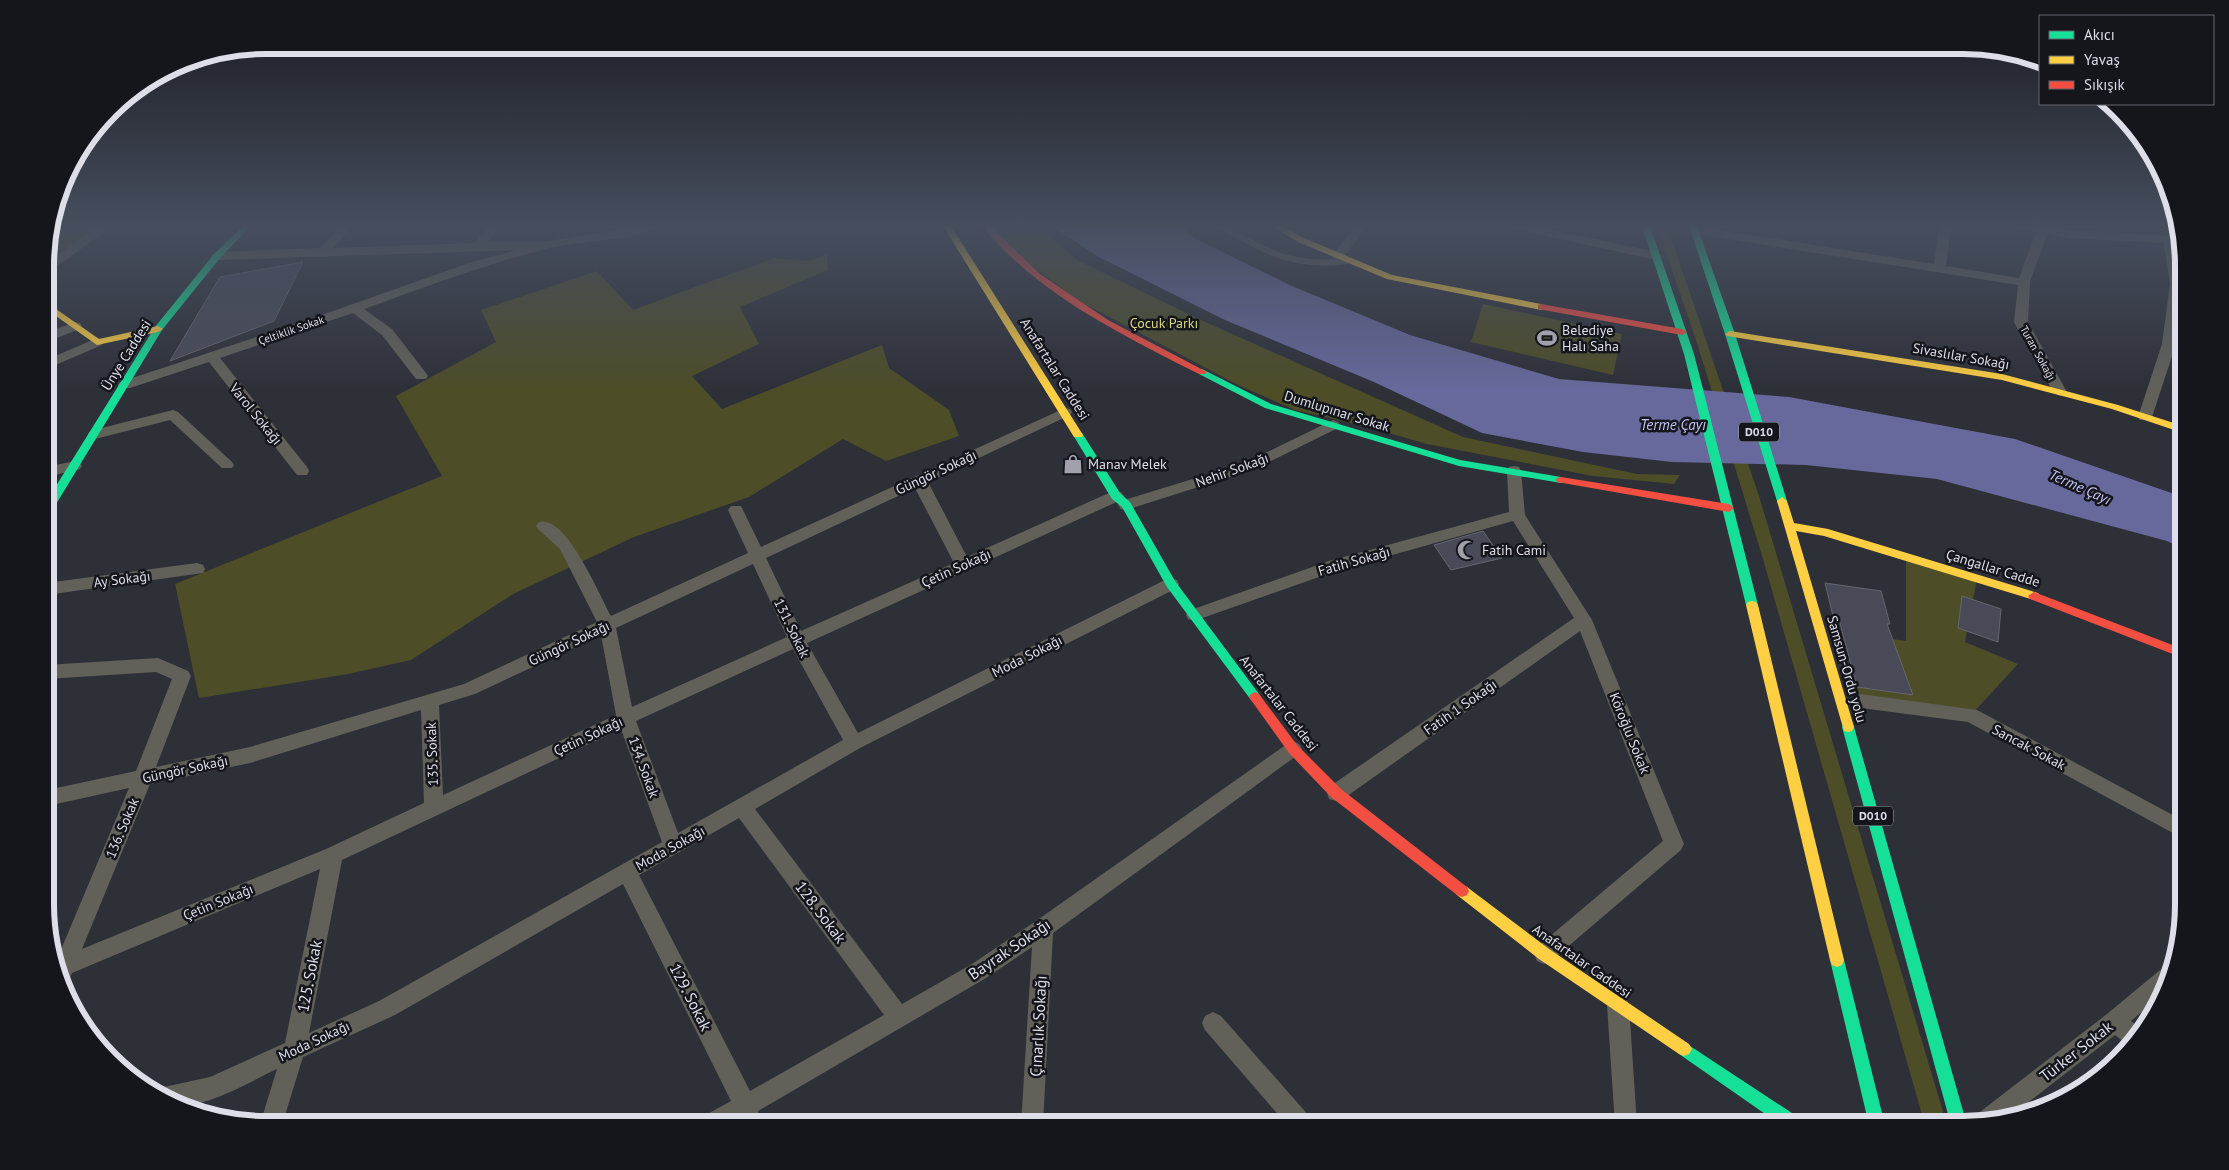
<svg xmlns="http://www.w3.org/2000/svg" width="2229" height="1170" viewBox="0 0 2229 1170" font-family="'PT Sans',sans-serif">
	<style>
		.green { fill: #4d4d28 }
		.water { fill: #67699c }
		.building { fill: #494a58; stroke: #64666d }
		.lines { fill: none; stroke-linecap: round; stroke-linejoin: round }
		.lane { stroke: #61615a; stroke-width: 6 }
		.street { fill: #61615a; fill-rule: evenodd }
		.fast { fill: #16e098; fill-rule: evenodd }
		.slow { fill: #ffcf43; fill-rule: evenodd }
		.jam { fill: #f24e42; fill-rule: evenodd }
		.labels { text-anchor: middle; stroke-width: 5; stroke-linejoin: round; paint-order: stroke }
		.far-street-label { font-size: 11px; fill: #dddee8; stroke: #15151c }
		.shield { fill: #15151c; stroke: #a1a2ab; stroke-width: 1 }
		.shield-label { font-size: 12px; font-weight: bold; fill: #dddee8 }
		.park-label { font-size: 14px; fill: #d7d67b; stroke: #15151c }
		.poi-label { font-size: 14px; fill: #dddee8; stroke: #15151c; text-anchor: start }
		.street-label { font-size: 14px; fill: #dddee8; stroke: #15151c }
		.water-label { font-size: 15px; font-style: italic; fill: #c0c3f4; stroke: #15151c }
		.near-street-label { font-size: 16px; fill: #dddee8; stroke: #15151c }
		.rim { fill: none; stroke: #dddee8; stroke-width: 6 }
	</style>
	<rect width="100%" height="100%" fill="#2e3038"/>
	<g class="green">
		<polygon points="52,226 107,226 46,268 45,251"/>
		<polygon points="983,226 1036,226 1079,261 1201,320 1463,437 1637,474 1680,475 1674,484 1593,476 1427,444 1368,427 1295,410 1240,386 1083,303 1027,263"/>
		<polygon points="1657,226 1667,226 1668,229 1759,496 1947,1125 1925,1125 1763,559 1698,346"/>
		<polygon points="827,254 828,270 740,307 759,344 692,376 722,409 882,345 889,368 949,410 959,436 886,461 843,439 749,497 634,537 513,594 411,660 348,674 199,698 175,584 442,476 396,396 496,342 481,310 597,271 633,310 774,258 807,261"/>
		<polygon points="1483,304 1622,334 1613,375 1471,342"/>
		<polygon points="1906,559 1977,579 1965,642 2018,664 1971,715 1861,701 1842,632 1906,641"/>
	</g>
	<polygon class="water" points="1052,226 1180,226 1196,239 1292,286 1410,335 1559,379 1789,397 2015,439 2183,497 2183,549 2167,541 1937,479 1806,465 1672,462 1583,452 1482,433 1374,382 1225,320 1099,257"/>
	<g class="building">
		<polygon points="303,262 274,321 170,361 220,277"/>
		<polygon points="1483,531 1502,558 1451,570 1434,545"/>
		<polygon points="1825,583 1881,591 1890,624 1887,624 1913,695 1857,687 1838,616 1833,616"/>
		<polygon points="1962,596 2001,609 1998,642 1958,628"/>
	</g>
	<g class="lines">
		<path class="lane" d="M1221 226C1267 252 1293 268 1347 261"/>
		<g class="street">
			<polygon points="99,226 113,226 50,271 46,272 46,263"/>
			<path d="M341 226H353L333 248 475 243 487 226H499L488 242H542L642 226H659L657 229C620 242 579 240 541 250 481 266 423 288 364 309L392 329 426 373 428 376 426 379H416L382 335 353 313 220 358 307 467 309 471 307 475H297L209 362 130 388H120L118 385 120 382 299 323 472 262 516 250 217 260 211 256 217 252 320 248Z"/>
			<polygon points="1355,226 1367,226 1342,259 1334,259 1332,256"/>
			<polygon points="1513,226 1534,226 1656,252 1662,256 1656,260 1519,230"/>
			<polygon points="1694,226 1934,264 1939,226 1951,226 1946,266 2019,278 2036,232 2015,229 2013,226 2050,226 2069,230 2182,236 2182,244 2176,243 2182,284 2176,344 2152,417 2150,420 2140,420 2138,417 2162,344 2170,284 2164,243 2069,238 2047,234 2030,282 2028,322 2067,392 2060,396 2053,392 2014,322 2018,285 1690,233 1688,230 1690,227"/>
			<polygon points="75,322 80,323 82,326 80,329 46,342 46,333"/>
			<polygon points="97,338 102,339 104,342 102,345 46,369 46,360"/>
			<path d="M1065 408 1070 409 1072 412 1070 415 928 482 967 557 1111 492H1121L1124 496 1121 500 807 643 858 733 1165 580 1171 578 1177 580 1179 584 1177 588 860 748 755 809 902 1004 972 964 1036 921 1287 744 1293 741 1299 744 1302 749 1299 754 1053 933 1043 1125H1021L1032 947 986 978 758 1111 759 1125H737L736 1123 733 1125H699L702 1117 731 1101 623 884 395 1015 303 1057 282 1125 260 1124 277 1069C251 1081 212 1105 183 1105 171 1105 164 1098 155 1092L164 1087 210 1077 285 1043 320 869 72 973 70 977 63 980 59 978 54 960 57 959 129 788 47 806V790L136 771 172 679 156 672 46 679V665L158 658 188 671 191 676 156 767 250 747 464 684 597 622 560 549 539 530 536 526 539 522C566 514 600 596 611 616L748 553 728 510 731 506H741L761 547ZM915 488 954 563 801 631 766 558ZM753 564 787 637 632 707 616 628ZM601 635 616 715 443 795 439 705 475 694ZM793 649 843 740 678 833 636 721ZM421 710 424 803 326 849 82 949 150 784 250 763ZM621 729 662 842 379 1001 309 1033 342 860ZM739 818 884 1015 750 1091 639 875Z"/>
			<polygon points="173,410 178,412 232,462 234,465 232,468 222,468 170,420 95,439 90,437 88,434 90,431"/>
			<polygon points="1333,420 1338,422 1340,425 1338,428 1255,469 1126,510 1121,509 1118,505 1121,501 1245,463"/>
			<polygon points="75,461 80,463 82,466 80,469 46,477 46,467"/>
			<polygon points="1514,466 1519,467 1521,471 1525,515 1592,620 1684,844 1681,850 1551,961 1544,964 1537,961 1534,954 1537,947 1663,841 1580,631 1343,799 1336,801 1329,799 1327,793 1329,787 1574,618 1513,521 1339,570 1194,621 1188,619 1186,615 1188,611 1329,561 1509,512 1507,471 1509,467"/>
			<polygon points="197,563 203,565 205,569 203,573 46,595 46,583"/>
			<polygon points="1861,694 1977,710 2184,821 2184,839 1968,722 1861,708 1855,706 1852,701 1855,696"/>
			<polygon points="2167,967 2169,968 2163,994 2131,1021 2142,1030 2130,1047 2115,1035 2008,1118 1973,1125 1976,1115 2107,1014 2160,970"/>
			<polygon points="1618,995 1626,998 1629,1005 1637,1125 1615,1125 1607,1005 1610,998"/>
			<polygon points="1213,1012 1221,1016 1310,1117 1313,1125 1287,1125 1205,1030 1202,1023 1205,1016"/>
		</g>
		<g class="fast">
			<polygon points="243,226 251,226 220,258 162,330 50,514 46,515 46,502 155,327 214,254"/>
			<polygon points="1642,226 1650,226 1694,354 1758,605 1756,608 1748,608 1746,605 1684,354"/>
			<polygon points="1689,226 1697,226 1735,334 1787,501 1786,504 1778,504 1777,501 1725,334"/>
			<polygon points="1202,369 1271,404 1460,460 1561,477 1566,480 1561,483 1459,466 1265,408 1199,374 1199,370"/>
			<polygon points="1078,432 1082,433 1120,493 1130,502 1175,581 1259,694 1261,697 1259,700 1255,702 1251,700 1167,587 1122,507 1112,499 1073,435"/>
			<polygon points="1848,722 1852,723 1854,727 1967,1125 1951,1125 1842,727 1844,723"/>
			<polygon points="1837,953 1842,955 1844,960 1885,1125 1869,1125 1830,960 1832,955"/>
			<polygon points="1684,1042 1801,1119 1803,1125 1781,1125 1679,1054 1676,1049 1679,1044"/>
		</g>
		<g class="slow">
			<polygon points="943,226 951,226 1083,435 1082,437 1074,437"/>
			<polygon points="1272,226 1282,226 1304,238 1392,275 1541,304 1545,307 1541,310 1387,279 1298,242"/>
			<polygon points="46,302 99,339 158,326 163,329 158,332 97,345 46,309"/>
			<polygon points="1730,331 2002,374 2118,405 2183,426 2183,433 2112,409 2002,380 1727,336 1725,334"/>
			<polygon points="1782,497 1787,501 1794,523 1828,529 2038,593 2040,596 2034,600 1824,536 1796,531 1854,727 1852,731 1848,732 1844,731 1777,501"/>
			<polygon points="1752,601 1756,602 1758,605 1844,960 1842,965 1837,967 1832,965 1830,960 1746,605 1748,602"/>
			<polygon points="1462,885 1467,887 1549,949 1689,1044 1692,1049 1689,1054 1684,1056 1679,1054 1539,959 1457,895 1455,891 1457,887"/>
		</g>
		<g class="jam">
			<path d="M982 226H990L1040 274 1108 320 1207 372 1205 374H1199C1121 334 1039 295 982 226Z"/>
			<polygon points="1541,304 1682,329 1687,332 1682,335 1538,309 1538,305"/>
			<polygon points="1561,477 1729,504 1734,508 1729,512 1557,482 1556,480 1557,478"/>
			<polygon points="2034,592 2183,649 2183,658 2030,599 2028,596"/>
			<polygon points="1255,692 1259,694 1297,745 1341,789 1467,887 1469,891 1467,895 1462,897 1457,895 1331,797 1289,753 1251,700 1249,697 1251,694"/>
		</g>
	</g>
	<linearGradient id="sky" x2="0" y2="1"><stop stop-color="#191a1f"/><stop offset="0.58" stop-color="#464e5e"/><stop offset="1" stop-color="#464e5e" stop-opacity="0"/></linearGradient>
	<rect width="2229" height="390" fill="url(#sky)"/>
	<defs>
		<symbol id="stadium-bare" viewBox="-9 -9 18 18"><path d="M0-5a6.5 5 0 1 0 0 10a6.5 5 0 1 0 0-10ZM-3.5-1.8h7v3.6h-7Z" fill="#a0a1aa" stroke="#15151c" stroke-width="2.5" paint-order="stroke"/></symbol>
		<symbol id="shop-bare" viewBox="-9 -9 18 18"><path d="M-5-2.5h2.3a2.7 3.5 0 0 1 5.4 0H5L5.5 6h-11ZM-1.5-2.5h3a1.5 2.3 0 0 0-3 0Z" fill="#a0a1aa" stroke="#15151c" stroke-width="2.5" paint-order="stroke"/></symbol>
		<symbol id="mosque-bare" viewBox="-9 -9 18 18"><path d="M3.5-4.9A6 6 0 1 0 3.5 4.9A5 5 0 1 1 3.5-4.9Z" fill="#a0a1aa" stroke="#15151c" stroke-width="2.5" paint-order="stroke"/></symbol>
	</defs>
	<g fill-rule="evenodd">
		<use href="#stadium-bare" x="1533" y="324" width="28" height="28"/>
		<use href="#shop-bare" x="1059" y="450" width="28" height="28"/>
		<use href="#mosque-bare" x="1453" y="536" width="28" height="28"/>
	</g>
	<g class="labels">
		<g class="far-street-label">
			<text transform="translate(291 330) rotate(-19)" y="4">Çeltiklik Sokak</text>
			<text transform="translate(2038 353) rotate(61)" y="4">Turan Sokağı</text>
		</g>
		<g class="shield">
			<rect x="1739" y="422.5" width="40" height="19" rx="4"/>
			<rect x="1853" y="806.5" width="40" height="19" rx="4"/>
		</g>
		<g class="shield-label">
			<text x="1759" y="436">D010</text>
			<text x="1873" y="820">D010</text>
		</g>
		<g class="park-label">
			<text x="1164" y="328">Çocuk Parkı</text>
		</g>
		<g class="poi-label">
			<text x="1562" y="335">Belediye<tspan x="1562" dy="16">Halı Saha</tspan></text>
			<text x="1088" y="469">Manav Melek</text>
			<text x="1482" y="555">Fatih Cami</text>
		</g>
		<g class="street-label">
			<text transform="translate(126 355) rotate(-58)" y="5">Ünye Caddesi</text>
			<text transform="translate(1961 356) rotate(10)" y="5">Sivaslılar Sokağı</text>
			<text transform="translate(1055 369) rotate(58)" y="5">Anafartalar Caddesi</text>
			<text transform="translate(1337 411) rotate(17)" y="5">Dumlupınar Sokak</text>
			<text transform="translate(256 414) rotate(51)" y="5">Varol Sokağı</text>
			<text transform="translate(1232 470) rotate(-20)" y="5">Nehir Sokağı</text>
			<text transform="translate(936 472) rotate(-25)" y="5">Güngör Sokağı</text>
			<text transform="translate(1354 561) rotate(-16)" y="5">Fatih Sokağı</text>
			<text transform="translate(956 568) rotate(-24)" y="5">Çetin Sokağı</text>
			<text transform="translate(1993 568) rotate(17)" y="5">Çangallar Cadde</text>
			<text transform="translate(122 579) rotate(-7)" y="5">Ay Sokağı</text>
			<text transform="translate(792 628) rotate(64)" y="5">131. Sokak</text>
			<text transform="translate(569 643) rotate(-25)" y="5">Güngör Sokağı</text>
			<text transform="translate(1027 656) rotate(-27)" y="5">Moda Sokağı</text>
			<text transform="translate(1847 669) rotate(74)" y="5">Samsun-Ordu yolu</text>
			<text transform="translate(1279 703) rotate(52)" y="5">Anafartalar Caddesi</text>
			<text transform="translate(1460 707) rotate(-35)" y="5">Fatih 1 Sokağı</text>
			<text transform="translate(1630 733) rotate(68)" y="5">Köroğlu Sokak</text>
			<text transform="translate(588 736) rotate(-25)" y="5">Çetin Sokağı</text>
			<text transform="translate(2029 747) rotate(28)" y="5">Sancak Sokak</text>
			<text transform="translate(432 754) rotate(-92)" y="5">135. Sokak</text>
			<text transform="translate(644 767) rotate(70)" y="5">134. Sokak</text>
			<text transform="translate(185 769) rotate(-12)" y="5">Güngör Sokağı</text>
			<text transform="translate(122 828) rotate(-67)" y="5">136. Sokak</text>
			<text transform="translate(670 848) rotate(-29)" y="5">Moda Sokağı</text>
			<text transform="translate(218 902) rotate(-22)" y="5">Çetin Sokağı</text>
			<text transform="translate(1582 961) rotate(35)" y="5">Anafartalar Caddesi</text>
			<text transform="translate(314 1041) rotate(-25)" y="5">Moda Sokağı</text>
		</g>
		<g class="water-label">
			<text x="1673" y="430">Terme Çayı</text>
			<text transform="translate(2080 487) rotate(24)" y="5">Terme Çayı</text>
		</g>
		<g class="near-street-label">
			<text transform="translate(821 912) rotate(53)" y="6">128. Sokak</text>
			<text transform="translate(1009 949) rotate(-34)" y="6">Bayrak Sokağı</text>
			<text transform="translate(309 976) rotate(-79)" y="6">125. Sokak</text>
			<text transform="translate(691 997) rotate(63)" y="6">129. Sokak</text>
			<text transform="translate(1038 1026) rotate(-87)" y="6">Çınarlık Sokağı</text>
			<text transform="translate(2076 1051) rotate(-38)" y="6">Türker Sokak</text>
		</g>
	</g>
	<path d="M0 0H2229V1170H0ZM266 54H1963A212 212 0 0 1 2175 266V904A212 212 0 0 1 1963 1116H266A212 212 0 0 1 54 904V266A212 212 0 0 1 266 54Z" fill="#15151c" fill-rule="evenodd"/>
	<path class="rim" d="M266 54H1963A212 212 0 0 1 2175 266V904A212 212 0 0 1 1963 1116H266A212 212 0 0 1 54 904V266A212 212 0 0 1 266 54Z"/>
	<rect x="2039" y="15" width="175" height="90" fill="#15151c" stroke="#65656e"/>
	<rect x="2049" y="31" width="25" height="8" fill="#16e098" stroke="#65656e"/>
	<text x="2084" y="40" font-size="15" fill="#dddee8">Akıcı</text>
	<rect x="2049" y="56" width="25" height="8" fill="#ffcf43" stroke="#65656e"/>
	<text x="2084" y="65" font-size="15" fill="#dddee8">Yavaş</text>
	<rect x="2049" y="81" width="25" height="8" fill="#f24e42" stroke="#65656e"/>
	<text x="2084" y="90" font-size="15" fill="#dddee8">Sıkışık</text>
</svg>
